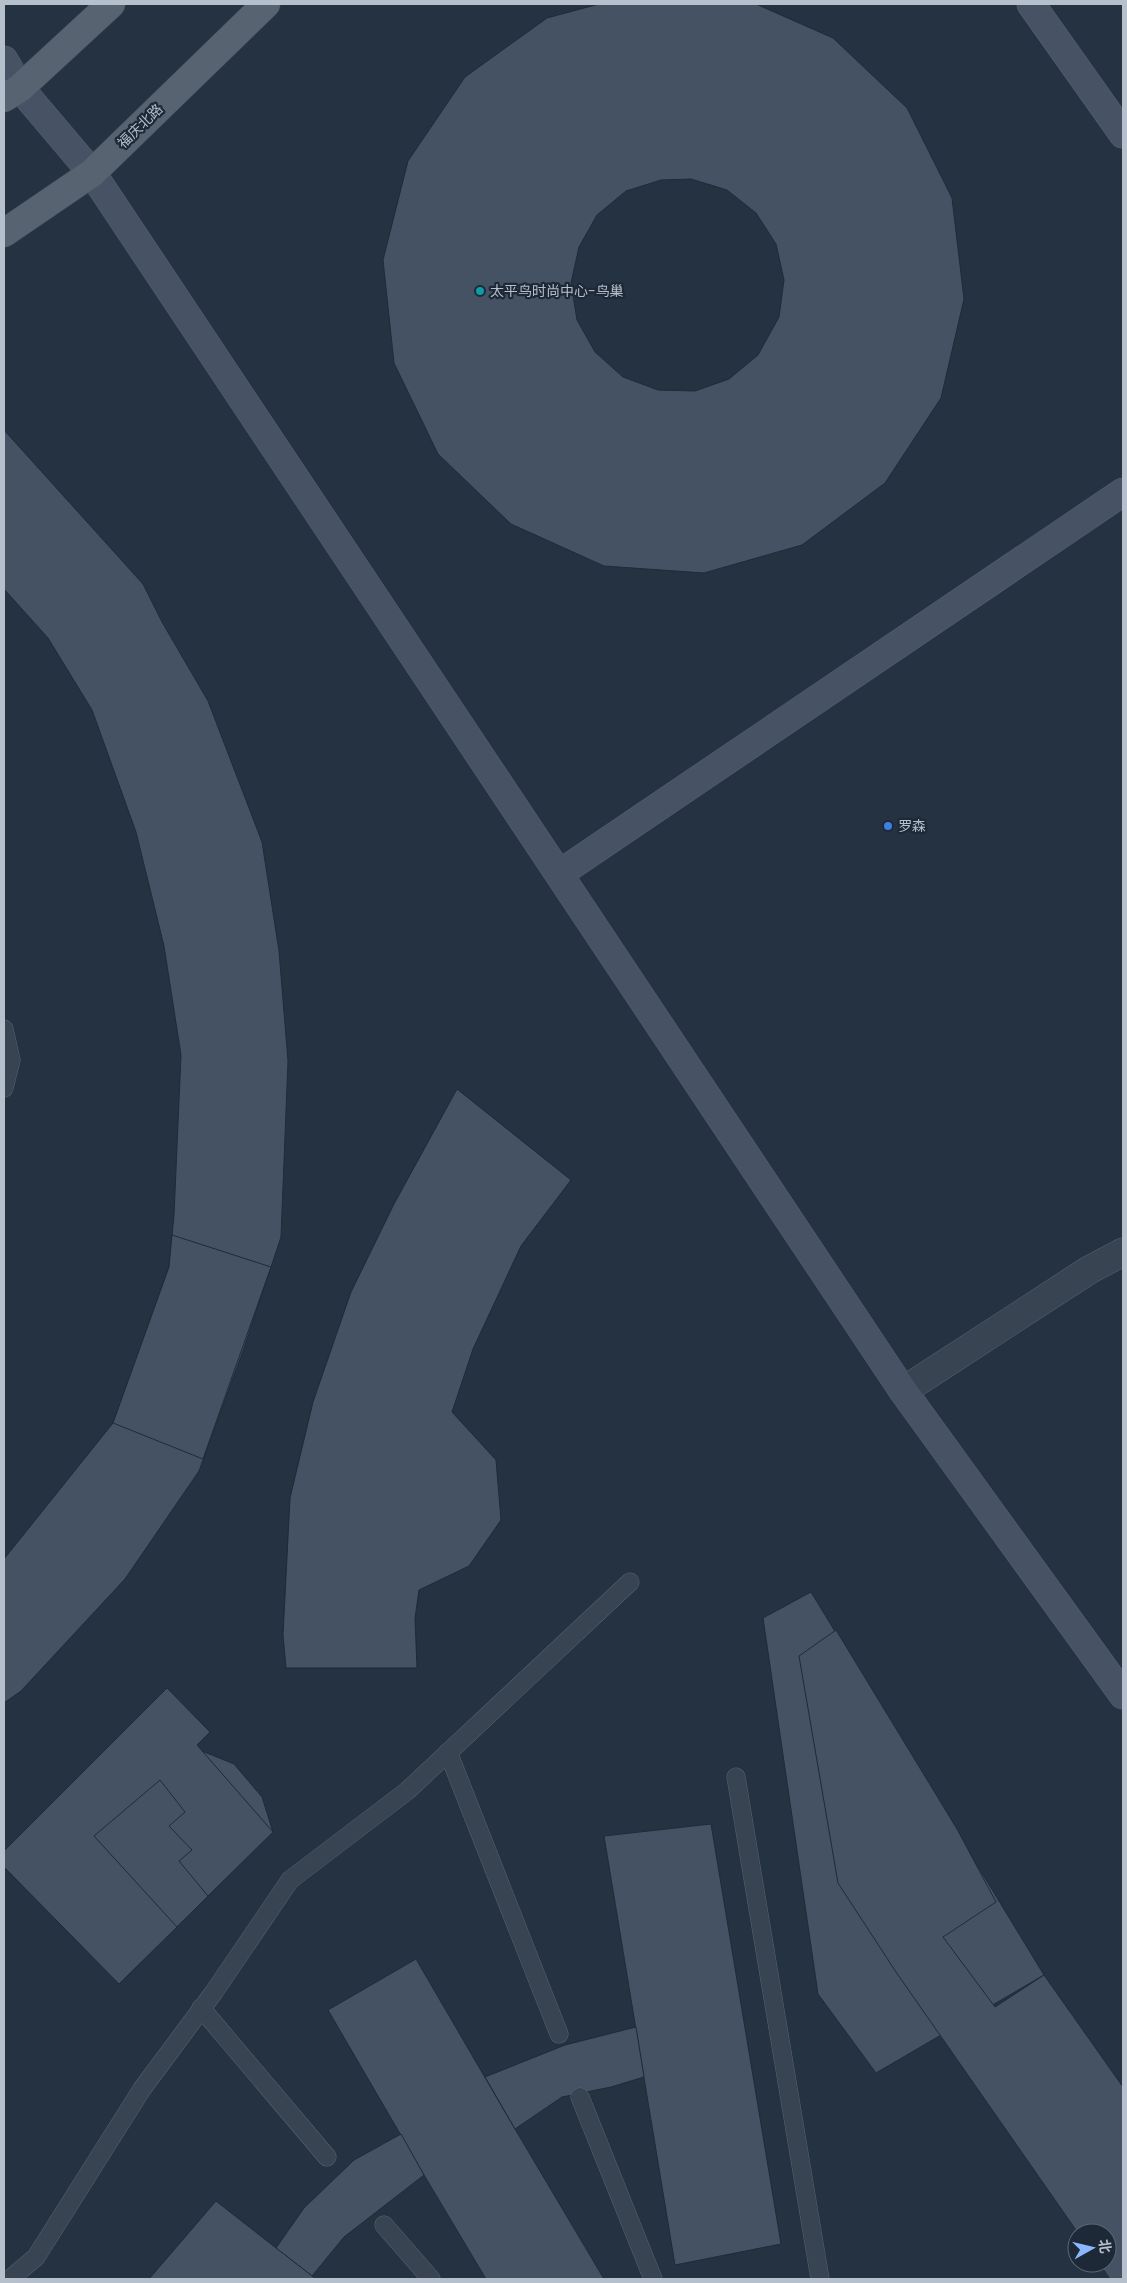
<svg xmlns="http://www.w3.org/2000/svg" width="1127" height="2283" viewBox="0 0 1127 2283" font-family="Poppins,'Noto Sans SC',sans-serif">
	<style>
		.building { fill: #445264; stroke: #202b39; fill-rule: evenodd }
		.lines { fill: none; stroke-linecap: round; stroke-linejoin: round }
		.lane-casing { stroke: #57626f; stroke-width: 19 }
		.street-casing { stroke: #57626f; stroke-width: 29 }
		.secondary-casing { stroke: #57626f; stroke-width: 29 }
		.primary-casing { stroke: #434d5b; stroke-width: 29 }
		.lane { stroke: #394452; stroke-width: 18 }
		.street { stroke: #394452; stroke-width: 28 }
		.secondary { stroke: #475265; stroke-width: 28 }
		.primary { stroke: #586372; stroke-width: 28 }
		.culture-dot { fill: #0f9aa8; stroke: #1e2937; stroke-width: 2 }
		.shop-dot { fill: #3f7fe0; stroke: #1e2937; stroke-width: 2 }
		.labels { text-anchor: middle; stroke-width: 4.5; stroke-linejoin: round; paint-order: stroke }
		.street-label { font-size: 14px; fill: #b6bfcc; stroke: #1e2937 }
		.poi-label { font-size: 14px; fill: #b6bfcc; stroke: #1e2937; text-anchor: start }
	</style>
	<rect width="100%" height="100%" fill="#253242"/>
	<g class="building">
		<path d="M599 4H756L833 38 907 108 952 198 964 299 941 398 885 483 802 545 704 573 604 566 511 524 438 454 394 363 383 260 408 161 465 77 547 18ZM691 179 727 190 756 213 776 244 784 280 779 317 758 355 729 379 695 391 658 390 623 377 595 352 577 320 571 283 579 247 597 215 626 191 661 180Z"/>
		<polygon points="4,430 143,584 162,622 208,701 262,842 279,951 288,1061 281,1237 243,1351 199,1471 125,1579 21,1691 4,1703 4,1559 113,1423 169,1267 174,1215 181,1055 164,946 136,832 92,710 48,638 4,589"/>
		<polygon points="457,1089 571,1180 521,1246 465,1365 437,1465 415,1618 417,1668 286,1668 283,1635 290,1498 313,1402 351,1292 394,1204"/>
		<polygon points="457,1089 571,1180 521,1246 473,1349 452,1412 496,1460 501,1520 469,1566 419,1590 415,1618 417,1668 286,1668 283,1635 290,1498 313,1402 351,1292 394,1204"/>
		<polygon points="172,1235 271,1267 203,1459 113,1423 169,1267"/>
		<polygon points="811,1592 1044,1975 876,2073 818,1994 763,1618"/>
		<polygon points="836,1630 957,1829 996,1902 943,1937 995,2007 1044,1975 1123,2087 1123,2279 1110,2279 1099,2263 1107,2263 1107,2233 1078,2233 896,1972 838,1883 799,1656"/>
		<polygon points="167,1688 210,1732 197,1745 202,1751 234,1764 262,1797 273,1832 119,1984 4,1867 4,1851"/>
		<polygon points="167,1688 210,1732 197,1745 273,1832 208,1896 179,1861 192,1850 169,1826 185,1812 160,1780 94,1836 177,1927 119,1984 4,1867 4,1851"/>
		<polygon points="711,1824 781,2244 675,2265 604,1836"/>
		<polygon points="416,1959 515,2129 604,2279 486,2279 424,2175 328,2010"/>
		<polygon points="636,2027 644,2077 611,2087 562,2097 515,2129 485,2077 565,2045"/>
		<polygon points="401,2134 424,2175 344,2237 312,2276 276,2248 304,2208 354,2160"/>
		<polygon points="216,2201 276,2248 316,2279 149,2279"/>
	</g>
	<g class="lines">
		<defs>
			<g id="lane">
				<polyline points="4,1029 11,1060 4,1088"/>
				<polyline points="448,1752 559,2034"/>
				<polyline points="736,1777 820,2279"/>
				<polyline points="201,2008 327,2157"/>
				<polyline points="580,2097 653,2279"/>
				<polyline points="384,2225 431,2279"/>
				<polyline points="10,2279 36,2257 142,2089 214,1992 290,1880 407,1791 630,1582"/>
			</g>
			<polyline id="street" points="903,1391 1089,1270 1123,1252"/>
			<g id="secondary">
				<polyline points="1031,4 1123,134"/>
				<polyline points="4,60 20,88 92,173 903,1391 1123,1695"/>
				<polyline points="559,874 1123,492"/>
			</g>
			<g id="primary">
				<polyline points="4,98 20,88 111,4"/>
				<polyline points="4,233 92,173 266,4"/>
			</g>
		</defs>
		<use href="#lane" class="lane-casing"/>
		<use href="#street" class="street-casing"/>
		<use href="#secondary" class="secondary-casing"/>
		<use href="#primary" class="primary-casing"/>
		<use href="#lane" class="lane"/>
		<use href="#street" class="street"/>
		<use href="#secondary" class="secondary"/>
		<use href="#primary" class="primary"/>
	</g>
	<circle class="culture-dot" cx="480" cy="291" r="5"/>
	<circle class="shop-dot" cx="888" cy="826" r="5"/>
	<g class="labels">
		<g class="street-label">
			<text transform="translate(140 126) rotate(-44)" y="5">福庆北路</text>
		</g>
		<g class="poi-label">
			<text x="490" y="296">太平鸟时尚中心-鸟巢</text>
			<text x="898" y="831">罗森</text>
		</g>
	</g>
	<rect width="1127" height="2283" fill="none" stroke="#b6bfcc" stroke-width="10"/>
	<g transform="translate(1092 2248) rotate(82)"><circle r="24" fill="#1e2937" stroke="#5b6573"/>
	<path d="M0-4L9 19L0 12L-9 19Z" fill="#8bb7fc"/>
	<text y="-8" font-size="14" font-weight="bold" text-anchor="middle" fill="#b6bfcc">北</text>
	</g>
</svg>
